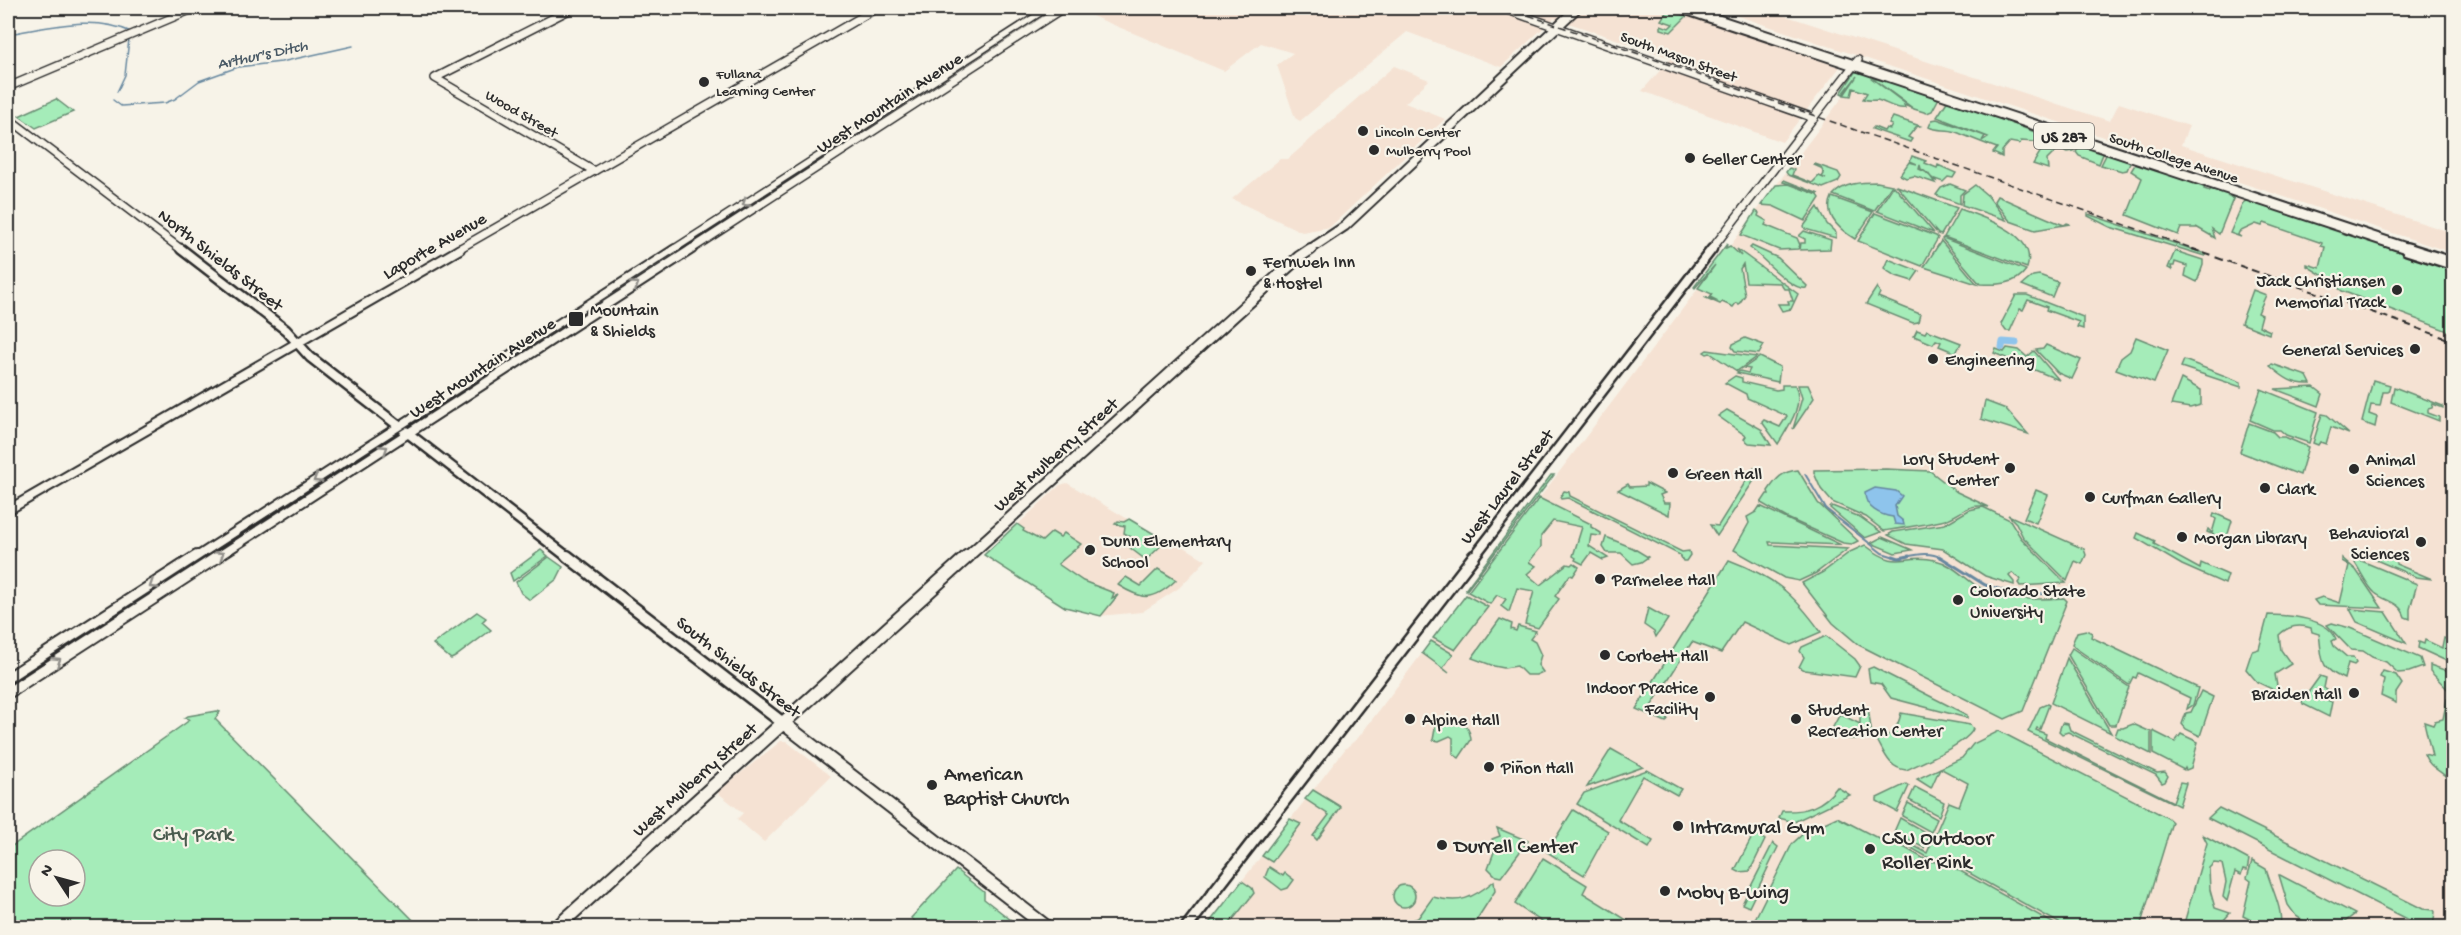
<svg xmlns="http://www.w3.org/2000/svg" width="2461" height="935" viewBox="0 0 2461 935" font-family="'Gochi Hand',sans-serif">
	<style>
		.built { fill: #f5e2d3 }
		.green { fill: #a5ecb9; stroke: #688c72; stroke-width: 1.5; fill-rule: evenodd }
		.water { fill: #8ec4ec; stroke: #66879f; stroke-width: 1.5 }
		.lines { fill: none; stroke-linecap: round; stroke-linejoin: round }
		.stream-far2 { stroke: #66879f; stroke-width: 1.5 }
		.stream-far1 { stroke: #66879f; stroke-width: 2 }
		.stream { stroke: #66879f; stroke-width: 3 }
		.canal { stroke: #8ec4ec; stroke-width: 7 }
		.tertiary-far2-casing { stroke: #2b2b2b; stroke-width: 10 }
		.tertiary-far1-casing { stroke: #2b2b2b; stroke-width: 12 }
		.tertiary-casing { stroke: #2b2b2b; stroke-width: 14 }
		.secondary-far2-casing { stroke: #2b2b2b; stroke-width: 10 }
		.secondary-far1-casing { stroke: #2b2b2b; stroke-width: 13 }
		.secondary-casing { stroke: #2b2b2b; stroke-width: 15 }
		.primary-far2-casing { stroke: #2b2b2b; stroke-width: 12 }
		.primary-far1-casing { stroke: #2b2b2b; stroke-width: 14 }
		.primary-casing { stroke: #2b2b2b; stroke-width: 16 }
		.trunk-far1-casing { stroke: #2b2b2b; stroke-width: 13 }
		.trunk-casing { stroke: #2b2b2b; stroke-width: 16 }
		.tertiary-far2 { stroke: #f7f3e8; stroke-width: 7 }
		.tertiary-far1 { stroke: #f7f3e8; stroke-width: 8 }
		.tertiary { stroke: #f7f3e8; stroke-width: 10 }
		.secondary-far2 { stroke: #f7f3e8; stroke-width: 7 }
		.secondary-far1 { stroke: #f7f3e8; stroke-width: 8 }
		.secondary { stroke: #f7f3e8; stroke-width: 10 }
		.primary-far2 { stroke: #f7f3e8; stroke-width: 8 }
		.primary-far1 { stroke: #f7f3e8; stroke-width: 10 }
		.primary { stroke: #f7f3e8; stroke-width: 12 }
		.trunk-far1 { stroke: #f7f3e8; stroke-width: 9 }
		.trunk { stroke: #f7f3e8; stroke-width: 11 }
		.tram { stroke: #2b2b2b; stroke-width: 1.5 }
		.rail-far1 { stroke: #2b2b2b; stroke-width: 1.5; stroke-dasharray: 7 4; stroke-linecap: butt }
		.rail { stroke: #2b2b2b; stroke-width: 2; stroke-dasharray: 8 4.5; stroke-linecap: butt }
		.oneway { stroke: #918f8a }
		.poi-dot { fill: #2b2b2b; stroke: #f7f3e8; stroke-width: 2 }
		.labels { text-anchor: middle; stroke-width: 4.5; stroke-linejoin: round; paint-order: stroke }
		.far-street-label { font-size: 15px; fill: #2b2b2b; stroke: #f7f3e8 }
		.far-poi-label { font-size: 15px; fill: #2b2b2b; stroke: #f7f3e8; text-anchor: start }
		.far-water-label { font-size: 16px; font-style: italic; fill: #495965; stroke: #f7f3e8 }
		.shield { fill: #f7f3e8; stroke: #686764; stroke-width: 1.5 }
		.shield-label { font-size: 16px; font-weight: bold; fill: #2b2b2b }
		.street-label { font-size: 18px; fill: #2b2b2b; stroke: #f7f3e8 }
		.poi-label { font-size: 18px; fill: #2b2b2b; stroke: #f7f3e8; text-anchor: start }
		.near-poi-label { font-size: 21px; fill: #2b2b2b; stroke: #f7f3e8; text-anchor: start }
		.near-park-label { font-size: 21px; fill: #4a5b4e; stroke: #f7f3e8 }
	</style>
	<rect width="100%" height="100%" fill="#f7f3e8"/>
	<filter id="ink" filterUnits="userSpaceOnUse"><feTurbulence type="fractalNoise" baseFrequency=".0167" numOctaves="2"/><feDisplacementMap in="SourceGraphic" scale="12" xChannelSelector="R" yChannelSelector="G"/><feConvolveMatrix kernelMatrix="1 2 1 2 8 2 1 2 1" color-interpolation-filters="sRGB"/></filter>
	<g filter="url(#ink)">
		<g class="built">
			<polygon points="1073,8 1666,8 1840,67 1782,142 1642,91 1671,58 1554,18 1501,67 1407,32 1300,121 1295,118 1277,65 1293,53 1261,43 1224,71"/>
			<polygon points="1714,8 1762,8 2110,121 2119,103 2189,126 2181,145 2453,233 2453,253"/>
			<polygon points="1394,66 1429,80 1405,103 1445,119 1330,227 1302,232 1232,199 1280,159 1288,159"/>
			<polygon points="1861,73 2233,199 2283,209 2453,266 2453,927 1205,928 1346,748 1358,738"/>
			<polygon points="1067,483 1165,541 1176,542 1206,560 1179,588 1142,612 1099,616 1065,607 984,556 1060,485"/>
			<polygon points="781,741 786,741 831,776 764,842 737,819 743,813 717,792"/>
		</g>
		<g class="green">
			<polygon points="1658,8 1688,15 1671,32 1661,29 1661,25 1669,28 1673,24 1661,20 1667,11"/>
			<path d="M1861 70 1940 96 1932 111 1927 113 1914 109 1872 78 1892 83 1871 75 1870 77 1911 108 1904 105 1905 108C1896 110 1886 102 1877 100 1871 100 1869 101 1863 99L1867 93 1853 88 1851 96 1844 95 1857 76 1843 94 1841 93 1855 72Z"/>
			<polygon points="56,99 73,112 36,128 19,116"/>
			<path d="M1948 100 2129 161 2130 163 2127 170 2122 171 2101 165 2106 155 2103 154 2099 164 2079 156 2076 152 2080 146 2077 145 2074 151 2068 152 2040 143 2057 150 2047 160 2048 169 2033 164 2042 149 2036 147 2042 133 2003 120 2040 134 2035 142 2021 141 2020 144 2010 142 2002 151V157L1993 153 1997 148C1983 143 1969 137 1956 132 1947 128 1939 132 1929 127L1932 120 1937 119 1985 136 1982 141 1988 137 1937 117Z"/>
			<polygon points="1893,117 1920,126 1916,127 1908,137 1912,139 1910,142 1872,129 1874,127 1884,131 1886,128 1890,129 1892,125 1889,124"/>
			<path d="M1912 156 1926 161 1925 163 1937 168 1938 165 1956 173 1953 178 1948 177 1943 182 1935 179 1936 181C1931 179 1929 173 1921 169L1920 165 1919 169 1928 173 1935 183 1914 176 1906 178 1900 175 1909 162 1917 164 1910 161Z"/>
			<polygon points="2136,163 2199,183 2205,186 2204,189 2210,191 2211,188 2232,196 2233,198 2227,196 2233,199 2219,234 2212,229 2215,238 2196,227 2197,228 2181,228 2178,235 2127,215 2142,178 2131,171"/>
			<polygon points="1815,164 1838,172 1841,177 1838,182 1823,188 1788,175 1786,172 1789,168 1794,170 1792,175 1812,183 1819,176 1826,179 1822,177 1824,174 1821,168 1814,165"/>
			<polygon points="1784,180 1819,194 1789,184 1818,195 1820,198 1805,221 1773,206 1761,205 1776,185 1789,184 1783,182"/>
			<path d="M1877 182 1892 185 1874 211 1833 195C1844 183 1861 182 1877 182Z"/>
			<polygon points="1950,184 1965,190 1960,195 1960,204 1936,195 1941,188"/>
			<polygon points="1975,185 1988,196 2006,220 1962,205 1963,194"/>
			<polygon points="1893,186 1894,186 1934,233 1877,211"/>
			<polygon points="1897,186 1957,208 1941,235 1938,234"/>
			<path d="M1997 196C2021 206 2040 216 2064 225L2067 223 2070 224 2035 230 2010 221 1994 201Z"/>
			<path d="M1832 197 1873 212 1855 239C1840 230 1823 216 1832 197Z"/>
			<polygon points="2247,200 2276,207 2453,268 2453,333 2342,291 2327,278 2307,266 2307,264 2320,268 2325,247 2321,246 2322,243 2264,223 2262,226 2256,224 2239,232 2238,235 2241,237 2230,233 2243,203"/>
			<polygon points="1818,207 1827,224 1836,233 1836,238 1805,229 1804,226"/>
			<path d="M1960 209C1982 217 2039 234 2027 268L1944 237Z"/>
			<polygon points="1756,211 1759,213 1758,216 1767,221 1765,225 1797,238 1800,245 1798,249 1779,250 1741,235"/>
			<polygon points="1875,213 1936,236 1938,238 1922,266 1858,241"/>
			<polygon points="2088,214 2206,254 2205,256 2110,227 2088,216"/>
			<polygon points="1804,231 1831,240 1830,249 1800,250 1801,243 1805,243 1805,239 1799,236"/>
			<path d="M1942 239 1943 238 2026 270C2016 285 1997 285 1980 284Z"/>
			<polygon points="1941,241 1977,284 1924,267"/>
			<polygon points="1727,244 1726,248 1730,246 1741,256 1737,249 1798,294 1791,309 1782,311 1778,304 1789,304 1788,301 1793,301 1789,289 1784,289 1780,283 1746,282 1743,264 1740,269 1745,295 1739,304 1736,303 1733,307 1722,302 1720,304 1704,297 1718,301 1710,297 1712,294 1698,288 1715,265 1695,288 1694,287"/>
			<path d="M1752 246 1778 258 1807 286 1806 288C1791 291 1763 257 1750 248Z"/>
			<polygon points="2175,251 2203,260 2203,265 2197,282 2185,276 2187,266 2175,262 2174,266 2171,266 2172,270 2168,268"/>
			<path d="M1888 259 1919 271 1912 281C1902 277 1893 277 1884 268Z"/>
			<polygon points="2039,275 2058,282 2052,297 2022,285 2033,276"/>
			<polygon points="1877,287 1880,293 1878,297 1920,314 1918,322 1913,323 1866,304"/>
			<polygon points="2253,290 2266,295 2258,313 2262,315 2259,326 2270,331 2269,334 2241,323"/>
			<polygon points="2016,295 2027,295 2083,317 2083,329 2077,327 2079,322 2046,310 2047,307 2028,300 2023,310 2020,309 2010,331 2006,331 2001,324"/>
			<polygon points="1917,330 1925,333 1927,330 1961,343 1956,353 1939,346 1941,342 1936,340 1933,344 1914,336"/>
			<polygon points="2136,337 2168,350 2154,383 2116,369 2121,358 2130,351"/>
			<polygon points="1745,338 1764,345 1759,354 1735,351 1732,347 1733,344"/>
			<polygon points="539,339 544,341 414,425 411,424"/>
			<polygon points="2046,345 2081,360 2072,379 2058,373 2036,350 2043,349"/>
			<polygon points="2007,348 2019,350 2027,357 2034,351 2059,380 1994,353 1996,349 2004,352"/>
			<polygon points="1707,350 1757,357 1737,371 1710,353 1707,354 1704,352"/>
			<polygon points="1760,357 1780,367 1778,382 1737,373 1740,371 1748,373 1750,369 1744,368"/>
			<polygon points="2184,360 2241,382 2241,387 2181,367"/>
			<path d="M2272 364 2307 376 2311 384C2293 385 2284 378 2270 366Z"/>
			<path d="M1735 376 1742 378V382L1776 390 1782 389V385H1795C1805 405 1788 427 1778 444L1762 422 1764 420 1780 427 1787 416 1747 398 1746 394 1725 383Z"/>
			<polygon points="2181,379 2201,390 2201,405 2190,408 2171,405"/>
			<polygon points="2373,380 2390,385 2388,392 2383,392 2380,406 2371,405 2369,414 2377,417 2375,427 2362,422"/>
			<polygon points="1798,385 1808,385 1814,398 1793,429 1802,398"/>
			<polygon points="2314,387 2323,394 2319,406 2275,389"/>
			<polygon points="2394,387 2443,406 2443,408 2433,404 2432,408 2428,409 2428,413 2439,417 2439,421 2391,402"/>
			<polygon points="2261,389 2318,412 2309,443 2286,435 2280,430 2273,430 2250,420"/>
			<polygon points="1985,401 2006,409 2028,434 1981,419"/>
			<polygon points="1727,410 1761,429 1771,445 1749,443 1744,439 1746,436 1718,416"/>
			<polygon points="2322,414 2327,415 2349,434 2331,427 2326,444 2320,442 2318,445 2313,443"/>
			<polygon points="2249,423 2273,432 2278,437 2285,437 2308,447 2300,475 2240,452"/>
			<polygon points="392,435 396,437 290,507 284,508 284,504"/>
			<polygon points="1754,468 1759,473 1717,536 1710,525 1718,526"/>
			<path d="M1886 469 1930 471 1957 492 1989 507C1964 502 1961 517 1941 521 1922 525 1903 528 1884 531L1866 517 1832 502 1821 489 1814 473V470Z"/>
			<path d="M1798 470 1818 503 1858 541 1852 544 1843 543 1787 518 1761 503 1767 494H1769L1768 491C1776 479 1782 471 1798 470Z"/>
			<polygon points="1551,475 1554,475 1466,591 1465,590"/>
			<polygon points="1646,483 1665,493 1660,495 1664,503 1670,503 1669,515 1618,490 1628,484 1630,487 1646,486"/>
			<polygon points="2036,490 2048,495 2036,523 2024,518"/>
			<polygon points="1564,491 1569,492 1570,496 1682,552 1689,551 1690,555 1686,561 1683,561 1680,555 1568,498 1561,499 1560,497"/>
			<polygon points="1539,498 1591,524 1591,527 1601,533 1601,536 1591,535 1589,546 1608,558 1603,560 1591,553 1583,564 1575,560 1576,558 1573,556 1582,527 1553,521 1541,536 1541,547 1529,562 1536,566 1527,574 1540,585 1567,564 1571,565 1573,563 1579,567 1573,576 1570,575 1555,596 1559,599 1538,628 1525,624 1534,591 1517,588 1509,612 1501,606 1506,599 1497,595 1490,604 1468,592"/>
			<polygon points="1760,506 1841,545 1773,542 1769,542 1770,545 1848,549 1816,573 1799,581 1784,578 1734,550 1749,523 1747,517 1756,512"/>
			<polygon points="1832,506 1860,517 1881,532 1865,538 1830,508"/>
			<polygon points="1983,507 2010,520 2021,538 2066,583 2020,586 2018,583 2021,579 2012,573 2009,576 2014,582 2014,585 1985,576 1943,549 1906,544 1888,535 1893,532 1945,524 1969,510"/>
			<polygon points="2214,513 2232,521 2226,540 2207,532 2208,529 2212,533 2216,519 2213,517"/>
			<polygon points="2008,515 2084,549 2086,555 2082,564 2075,561 2067,581 2023,537 2016,523"/>
			<polygon points="261,519 265,521 141,601 142,596"/>
			<polygon points="1129,519 1166,541 1146,560 1130,548 1133,545 1126,542 1131,537 1124,533 1125,526 1115,524 1118,521 1124,522"/>
			<polygon points="1017,524 1024,529 1023,531 1042,541 1052,532 1060,537 1064,533 1081,544 1058,564 1083,581 1114,593 1112,598 1118,595 1101,616 1065,607 984,555"/>
			<polygon points="2138,533 2155,541 2154,544 2200,569 2201,563 2228,575 2225,584 2182,565 2136,538"/>
			<polygon points="1606,537 1633,548 1648,557 1641,562 1633,564 1621,553 1607,553 1603,547"/>
			<polygon points="1882,537 1910,549 1912,550 1895,553 1871,543"/>
			<path d="M1865 545C1901 573 1902 552 1935 560 1950 563 1961 575 1974 584 1999 601 2035 600 2064 598L2067 601 2023 711 2005 719 1859 645 1833 623 1802 583 1823 572 1850 552Z"/>
			<polygon points="541,550 548,556 513,581 510,573"/>
			<polygon points="2377,551 2390,553 2389,556 2397,560 2396,564 2432,579 2416,577 2376,560"/>
			<polygon points="549,557 563,567 557,579 530,600 521,593 516,582"/>
			<polygon points="2342,558 2356,570 2382,608 2318,605 2314,600 2322,597 2340,603 2349,565 2342,561"/>
			<path d="M2357 559 2417 584 2410 609V619L2405 617C2400 601 2386 602 2375 593 2367 586 2361 572 2355 563Z"/>
			<path d="M1729 560C1774 577 1793 593 1821 632L1791 645 1742 622 1721 653 1692 642 1650 708 1668 719 1666 722 1636 709Z"/>
			<path d="M1158 569 1176 580C1153 602 1142 600 1118 585L1126 577 1141 586Z"/>
			<polygon points="1466,595 1488,607 1455,650 1433,638"/>
			<polygon points="1648,608 1668,619 1656,637 1654,632 1644,625"/>
			<polygon points="2350,609 2386,612 2406,643 2357,622"/>
			<polygon points="477,612 486,618 482,622 491,630 455,657 451,659 433,644"/>
			<path d="M2268 615C2288 615 2328 618 2336 639L2332 641 2334 646 2347 657H2353L2356 663 2354 665 2348 663 2344 679C2318 667 2323 660 2319 634L2312 632 2311 628C2299 624 2288 626 2279 635L2281 650 2291 664 2275 674 2278 692 2257 682 2246 669 2252 651 2259 649Z"/>
			<polygon points="1500,619 1512,624 1511,629 1516,631 1518,626 1536,631 1530,639 1535,642 1541,655 1538,665 1543,672 1536,675 1526,675 1517,666 1504,668 1494,666 1472,658"/>
			<polygon points="2332,623 2350,628 2420,658 2423,667 2409,672 2398,673 2386,662 2372,657 2363,651 2351,650 2327,625"/>
			<polygon points="2086,630 2092,633 2091,637 2198,688 2193,705 2187,709 2190,698 2138,673 2136,678 2133,677 2129,685 2074,647 2072,644 2077,632"/>
			<polygon points="1826,636 1855,659 1860,666 1855,677 1805,670 1799,667 1804,657 1800,651 1802,647"/>
			<polygon points="2444,638 2453,642 2453,664 2418,648 2419,642 2424,644 2425,640 2442,648"/>
			<polygon points="1431,641 1453,654 1443,668 1449,673 1422,653"/>
			<polygon points="2072,648 2129,687 2116,725 2109,725 2068,655"/>
			<polygon points="2067,658 2111,733 2051,703"/>
			<polygon points="2430,665 2453,673 2453,695 2430,671"/>
			<polygon points="1873,667 1967,715 1967,718 1891,698 1881,684 1870,682 1868,669"/>
			<polygon points="2383,671 2396,675 2402,684 2396,693 2396,703 2381,696 2384,679 2380,677"/>
			<polygon points="2320,676 2326,678 2324,688 2327,690 2325,699 2332,702 2329,717 2303,704 2302,701"/>
			<polygon points="2201,691 2213,697 2200,736 2186,729 2182,724 2186,713 2191,712"/>
			<path d="M2447 699 2453 701 2449 756 2453 772V784C2445 772 2429 769 2424 754L2432 756 2424 722 2433 725 2435 721 2443 719Z"/>
			<polygon points="2047,704 2049,705 2040,729 2037,728 2036,730 2046,734 2045,738 2173,802 2180,782 2186,783 2179,806 2028,732 2040,707"/>
			<path d="M1860 706 1868 707 1872 736C1857 739 1841 744 1833 727L1840 714 1860 724V716L1863 709Z"/>
			<path d="M217 711 220 712 215 719 420 927H8V849L187 722 189 719 185 718 188 716ZM39 860H75V896H39Z"/>
			<path d="M1901 713 1970 725 1973 729C1968 743 1921 763 1906 770 1889 768 1885 754 1877 740 1892 736 1898 728 1901 713Z"/>
			<path d="M1453 717C1464 723 1470 727 1471 740L1459 758 1453 754V738L1450 736 1439 741 1433 740 1436 723 1445 718Z"/>
			<polygon points="2062,723 2068,724 2070,730 2157,773 2165,772 2168,776 2165,782 2162,783 2156,775 2068,732 2062,734 2059,731"/>
			<polygon points="2133,724 2151,732 2151,754 2115,736 2118,728 2123,728"/>
			<polygon points="1999,731 2168,818 2172,822 2140,927 2066,927 1948,861 1927,857 1894,838 1895,836 1927,853 1949,802 1959,806 1968,783 1940,768 1931,788 1917,779 1962,758 1973,744"/>
			<polygon points="2153,731 2175,742 2181,734 2198,742 2191,768 2186,770 2185,768 2184,770 2153,754"/>
			<polygon points="1611,749 1643,767 1587,787"/>
			<polygon points="1647,770 1681,789 1677,795 1643,776 1618,820 1653,841 1649,848 1577,804 1584,793"/>
			<polygon points="1906,784 1909,786 1897,812 1877,801 1877,798"/>
			<path d="M1837 787 1850 795 1794 822 1779 818 1782 811C1805 812 1823 807 1837 787Z"/>
			<polygon points="1915,787 1944,802 1939,816 1909,800"/>
			<polygon points="1313,790 1341,807 1317,840 1313,836 1329,815 1305,799"/>
			<polygon points="1908,803 1937,819 1931,832 1902,816"/>
			<polygon points="2219,808 2423,909 2434,910 2435,912 2433,927 2420,926 2208,818"/>
			<polygon points="1573,810 1608,831 1584,875 1547,852"/>
			<polygon points="1837,817 1891,845 1893,841 1928,861 1946,863 2060,927 1751,927 1792,844 1805,832"/>
			<polygon points="1900,818 1930,835 1924,848 1894,832"/>
			<polygon points="1290,819 1301,824 1272,862 1262,856"/>
			<polygon points="1497,828 1528,841 1501,877 1496,876 1488,868 1494,852 1492,839 1500,836"/>
			<polygon points="1750,829 1765,840 1750,871 1739,872 1735,870 1751,839 1747,836"/>
			<polygon points="2203,835 2249,860 2247,870 2243,869 2241,875 2235,872 2227,901 2223,897 2226,882 2222,864 2214,863 2209,868 2210,890 2215,908 2230,913 2218,927 2183,927 2207,843"/>
			<polygon points="1773,843 1778,847 1749,907 1742,904"/>
			<polygon points="1543,858 1587,885 1583,893 1638,927 1543,927 1545,924 1515,904"/>
			<path d="M2252 861 2266 869C2271 887 2284 911 2280 927H2265L2243 916 2251 881 2247 878Z"/>
			<polygon points="1269,867 1283,876 1285,873 1294,880 1288,888 1282,890 1265,877"/>
			<polygon points="956,870 984,892 984,899 1020,927 922,927 911,918"/>
			<polygon points="2279,875 2280,875 2355,914 2338,927 2313,927 2296,916 2288,905"/>
			<polygon points="1242,881 1252,888 1254,893 1227,927 1206,927"/>
			<path d="M1494 881 1495 891 1472 927H1409V921L1418 918 1433 897C1460 904 1472 899 1494 881Z"/>
			<circle cx="1404" cy="896" r="11"/>
		</g>
		<path class="water" d="M1875 488 1896 491 1902 496 1895 506 1897 516 1903 521 1904 525 1895 524 1893 517C1880 515 1865 508 1865 493Z"/>
		<g class="lines">
			<g class="stream-far2">
				<path d="M8 34C48 28 93 14 131 32"/>
				<polyline points="117,92 125,75 129,39"/>
				<polyline points="113,100 121,106 165,103 175,99 199,81 238,67 281,62 353,46"/>
			</g>
			<g class="stream-far1">
				<polyline points="1805,474 1826,509 1882,553 1898,558"/>
				<path d="M1901 558C1913 555 1930 551 1941 558"/>
			</g>
			<g class="stream">
				<polyline points="1893,556 1899,558 1909,556"/>
				<polyline points="1939,556 1985,585 2011,593 2067,594"/>
			</g>
			<polyline class="canal" points="2002,347 2003,342 2016,343"/>
			<defs>
				<g id="tertiary-far2">
					<polyline points="573,8 435,78 594,171"/>
					<polyline points="1502,8 1814,118"/>
					<polyline points="8,87 195,8"/>
					<polyline points="457,250 877,8"/>
					<polyline points="673,250 1050,8"/>
					<polyline points="690,250 1063,8"/>
				</g>
				<g id="tertiary-far1">
					<polyline points="8,510 460,249"/>
					<polyline points="195,558 675,249"/>
					<polyline points="216,558 692,249"/>
				</g>
				<g id="tertiary">
					<polyline points="8,678 197,556"/>
					<polyline points="8,693 219,556"/>
				</g>
				<g id="secondary-far2">
					<polyline points="8,118 182,250"/>
					<polyline points="1711,250 1858,60"/>
				</g>
				<g id="secondary-far1">
					<polyline points="181,249 286,330 310,357 569,558"/>
					<polyline points="1473,558 1712,249"/>
				</g>
				<g id="secondary">
					<polyline points="567,556 783,723"/>
					<polyline points="1186,928 1474,556"/>
				</g>
				<polyline id="primary-far2" points="1309,250 1345,226 1577,8"/>
				<polyline id="primary-far1" points="966,558 1299,257 1311,249"/>
				<g id="primary">
					<polyline points="783,723 1048,928"/>
					<polyline points="556,928 968,556"/>
				</g>
				<polyline id="trunk-far1" points="1682,8 2412,250"/>
				<polyline id="trunk" points="2407,249 2454,264"/>
			</defs>
			<use href="#tertiary-far2" class="tertiary-far2-casing"/>
			<use href="#tertiary-far1" class="tertiary-far1-casing"/>
			<use href="#tertiary" class="tertiary-casing"/>
			<use href="#secondary-far2" class="secondary-far2-casing"/>
			<use href="#secondary-far1" class="secondary-far1-casing"/>
			<use href="#secondary" class="secondary-casing"/>
			<use href="#primary-far2" class="primary-far2-casing"/>
			<use href="#primary-far1" class="primary-far1-casing"/>
			<use href="#primary" class="primary-casing"/>
			<use href="#trunk-far1" class="trunk-far1-casing"/>
			<use href="#trunk" class="trunk-casing"/>
			<use href="#tertiary-far2" class="tertiary-far2"/>
			<use href="#tertiary-far1" class="tertiary-far1"/>
			<use href="#tertiary" class="tertiary"/>
			<use href="#secondary-far2" class="secondary-far2"/>
			<use href="#secondary-far1" class="secondary-far1"/>
			<use href="#secondary" class="secondary"/>
			<use href="#primary-far2" class="primary-far2"/>
			<use href="#primary-far1" class="primary-far1"/>
			<use href="#primary" class="primary"/>
			<use href="#trunk-far1" class="trunk-far1"/>
			<use href="#trunk" class="trunk"/>
			<polyline class="tram" points="8,684 1054,8"/>
			<polyline class="rail-far1" points="1508,8 2197,250"/>
			<polyline class="rail" points="2192,249 2454,341"/>
		</g>
		<defs><path id="oneway-chevron" d="M-2-3.5L2.5 0L-2 3.5" fill="none" stroke-width="1.6" stroke-linecap="round" stroke-linejoin="round" transform="scale(1.5)"/></defs>
		<g class="oneway">
			<use href="#oneway-chevron" transform="translate(746 203) rotate(147)"/>
			<use href="#oneway-chevron" transform="translate(635 285) rotate(-33)"/>
			<use href="#oneway-chevron" transform="translate(384 449) rotate(-33)"/>
			<use href="#oneway-chevron" transform="translate(317 479) rotate(147)"/>
			<use href="#oneway-chevron" transform="translate(220 555) rotate(-33)"/>
			<use href="#oneway-chevron" transform="translate(153 585) rotate(147)"/>
			<use href="#oneway-chevron" transform="translate(57 661) rotate(-33)"/>
		</g>
	</g>
	<g class="poi-dot">
		<circle cx="704" cy="82" r="6"/>
		<circle cx="1363" cy="131" r="6"/>
		<circle cx="1374" cy="150" r="6"/>
		<circle cx="1690" cy="158" r="6"/>
		<circle cx="1251" cy="271" r="6"/>
		<circle cx="2397" cy="290" r="6"/>
		<rect x="568" y="311" width="16" height="16" rx="3"/>
		<circle cx="2415" cy="349" r="6"/>
		<circle cx="1933" cy="359" r="6"/>
		<circle cx="2010" cy="468" r="6"/>
		<circle cx="2354" cy="469" r="6"/>
		<circle cx="1673" cy="473" r="6"/>
		<circle cx="2265" cy="488" r="6"/>
		<circle cx="2090" cy="497" r="6"/>
		<circle cx="2182" cy="537" r="6"/>
		<circle cx="2421" cy="542" r="6"/>
		<circle cx="1090" cy="550" r="6"/>
		<circle cx="1600" cy="579" r="6"/>
		<circle cx="1958" cy="600" r="6"/>
		<circle cx="1605" cy="655" r="6"/>
		<circle cx="2354" cy="693" r="6"/>
		<circle cx="1710" cy="697" r="6"/>
		<circle cx="1410" cy="719" r="6"/>
		<circle cx="1796" cy="719" r="6"/>
		<circle cx="1489" cy="767" r="6"/>
		<circle cx="932" cy="785" r="6"/>
		<circle cx="1678" cy="826" r="6"/>
		<circle cx="1442" cy="845" r="6"/>
		<circle cx="1870" cy="849" r="6"/>
		<circle cx="1665" cy="891" r="6"/>
	</g>
	<g class="labels">
		<g class="far-street-label">
			<text transform="translate(1679 56) rotate(20)" y="5">South Mason Street</text>
			<text transform="translate(522 113) rotate(30)" y="5">Wood Street</text>
			<text transform="translate(2174 157) rotate(18)" y="5">South College Avenue</text>
		</g>
		<g class="far-poi-label">
			<text x="716" y="78">Fullana<tspan x="716" dy="17">Learning Center</tspan></text>
			<text x="1375" y="136">Lincoln Center</text>
			<text x="1386" y="155">Mulberry Pool</text>
		</g>
		<g class="far-water-label">
			<text transform="translate(262 53) rotate(-12)" y="6">Arthur's Ditch</text>
		</g>
		<rect class="shield" x="2034" y="123" width="60" height="26" rx="4.5"/>
		<g class="shield-label">
			<text x="2064" y="142">US 287</text>
		</g>
		<g class="street-label">
			<text transform="translate(889 102) rotate(-33)" y="6">West Mountain Avenue</text>
			<text transform="translate(434 245) rotate(-30)" y="6">Laporte Avenue</text>
			<text transform="translate(221 259) rotate(38)" y="6">North Shields Street</text>
			<text transform="translate(482 367) rotate(-33)" y="6">West Mountain Avenue</text>
			<text transform="translate(1055 454) rotate(-42)" y="6">West Mulberry Street</text>
			<text transform="translate(1506 486) rotate(-52)" y="6">West Laurel Street</text>
			<text transform="translate(739 666) rotate(38)" y="6">South Shields Street</text>
			<text transform="translate(694 779) rotate(-42)" y="6">West Mulberry Street</text>
		</g>
		<g class="poi-label">
			<text x="1702" y="164">Geller Center</text>
			<text x="1263" y="267">Fernweh Inn<tspan x="1263" dy="21">&amp; Hostel</tspan></text>
			<text x="2385" y="286" text-anchor="end">Jack Christiansen<tspan x="2385" dy="21">Memorial Track</tspan></text>
			<text x="590" y="315">Mountain<tspan x="590" dy="21">&amp; Shields</tspan></text>
			<text x="2403" y="355" text-anchor="end">General Services</text>
			<text x="1945" y="365">Engineering</text>
			<text x="1998" y="464" text-anchor="end">Lory Student<tspan x="1998" dy="21">Center</tspan></text>
			<text x="2366" y="465">Animal<tspan x="2366" dy="21">Sciences</tspan></text>
			<text x="1685" y="479">Green Hall</text>
			<text x="2277" y="494">Clark</text>
			<text x="2102" y="503">Curfman Gallery</text>
			<text x="2409" y="538" text-anchor="end">Behavioral<tspan x="2409" dy="21">Sciences</tspan></text>
			<text x="2194" y="543">Morgan Library</text>
			<text x="1102" y="546">Dunn Elementary<tspan x="1102" dy="21">School</tspan></text>
			<text x="1612" y="585">Parmelee Hall</text>
			<text x="1970" y="596">Colorado State<tspan x="1970" dy="21">University</tspan></text>
			<text x="1617" y="661">Corbett Hall</text>
			<text x="1698" y="693" text-anchor="end">Indoor Practice<tspan x="1698" dy="21">Facility</tspan></text>
			<text x="2342" y="699" text-anchor="end">Braiden Hall</text>
			<text x="1808" y="715">Student<tspan x="1808" dy="21">Recreation Center</tspan></text>
			<text x="1422" y="725">Alpine Hall</text>
			<text x="1501" y="773">Piñon Hall</text>
		</g>
		<g class="near-poi-label">
			<text x="944" y="780">American<tspan x="944" dy="24">Baptist Church</tspan></text>
			<text x="1690" y="833">Intramural Gym</text>
			<text x="1882" y="844">CSU Outdoor<tspan x="1882" dy="24">Roller Rink</tspan></text>
			<text x="1454" y="852">Durrell Center</text>
			<text x="1677" y="898">Moby B-wing</text>
		</g>
		<g class="near-park-label">
			<text x="193" y="840">City Park</text>
		</g>
	</g>
	<rect width="2461" height="935" fill="none" stroke="#f7f3e8" stroke-width="30"/>
	<rect x="15" y="15" width="2431" height="905" fill="none" stroke="#2b2b2b" stroke-width="2" filter="url(#ink)"/>
	<g transform="translate(57 878) rotate(306)"><circle r="28" fill="#f7f3e8" stroke="#a5a39c" stroke-width="1.5"/>
	<path d="M0-4.5L10 22L0 15L-10 22Z" fill="#2b2b2b"/>
	<text y="-9" font-size="16" font-weight="bold" text-anchor="middle" fill="#2b2b2b">N</text>
	</g>
</svg>
